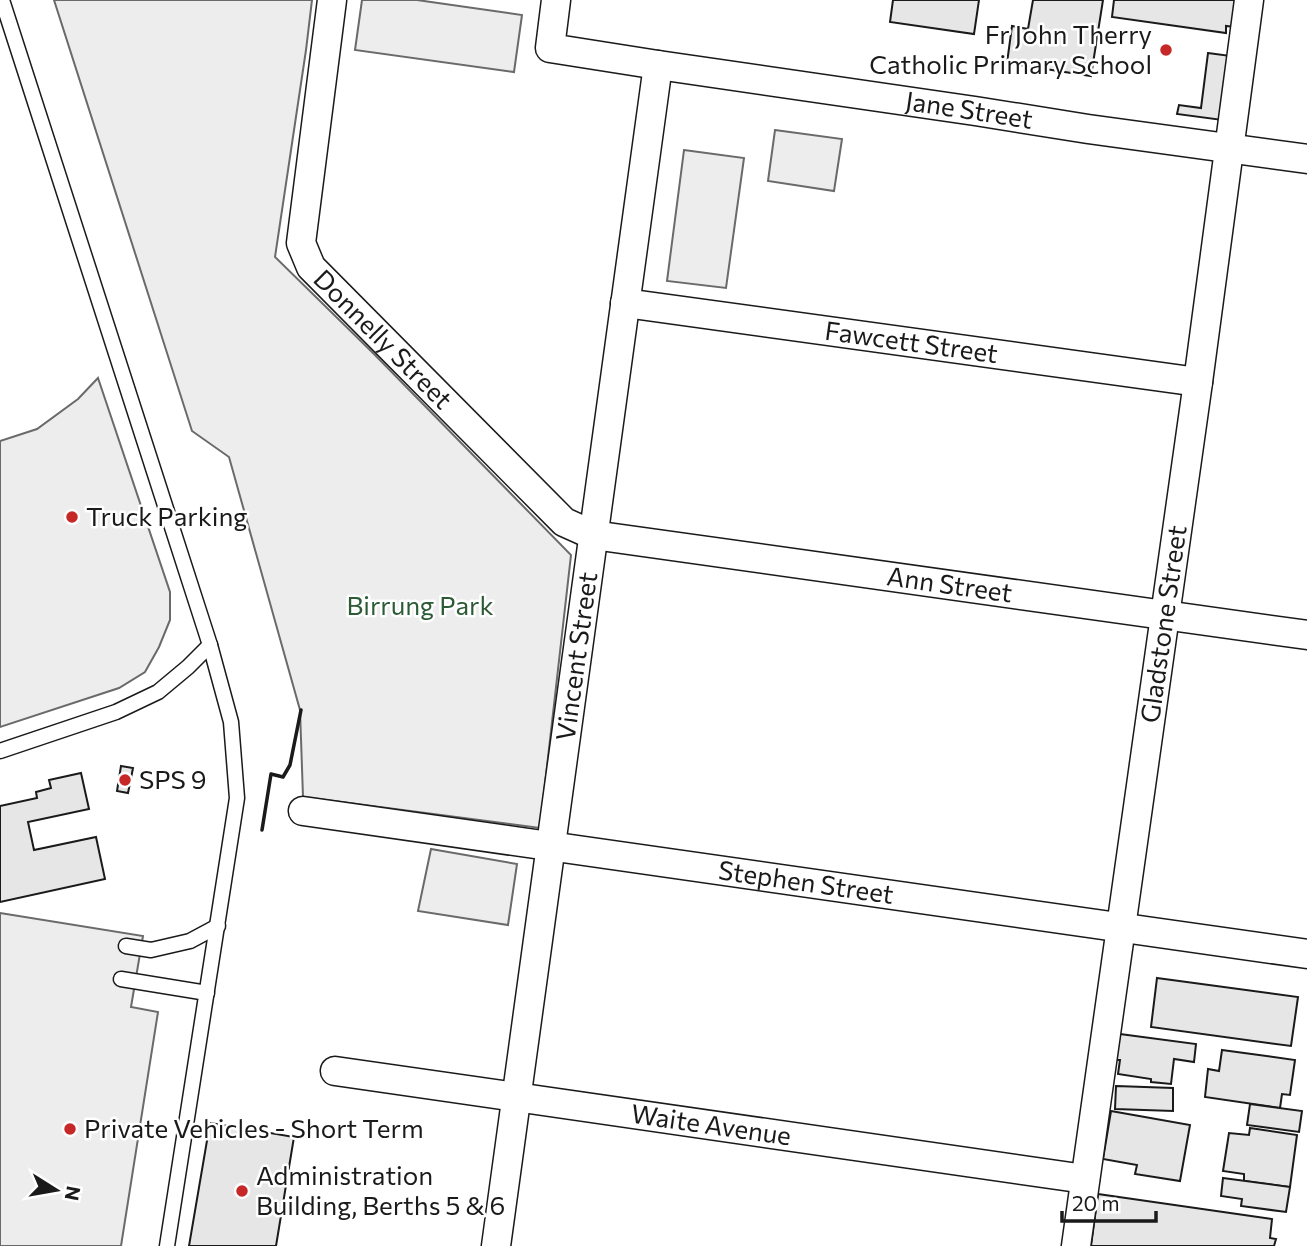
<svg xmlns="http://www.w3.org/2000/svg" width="1307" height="1246" viewBox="0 0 1307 1246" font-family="Commissioner,sans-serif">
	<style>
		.built { fill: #ededed; stroke: #6a6a6a; stroke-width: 2 }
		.building { fill: #e6e6e6; stroke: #1a1a1a; stroke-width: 2 }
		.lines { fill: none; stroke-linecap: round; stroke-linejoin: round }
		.lane-casing { stroke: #1a1a1a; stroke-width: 17 }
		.street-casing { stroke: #1a1a1a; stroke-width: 31 }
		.lane { stroke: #fff; stroke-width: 14 }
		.street { stroke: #fff; stroke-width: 28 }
		.wall { stroke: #1a1a1a; stroke-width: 3.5 }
		.poi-dot { fill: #c62828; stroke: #fff; stroke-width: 2.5 }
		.labels { text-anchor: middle; stroke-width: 5; stroke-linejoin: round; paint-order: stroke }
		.poi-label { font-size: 26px; fill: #1a1a1a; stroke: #fff; text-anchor: start }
		.street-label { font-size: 26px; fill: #1a1a1a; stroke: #fff }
		.park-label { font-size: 26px; fill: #2b5a34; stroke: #fff }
	</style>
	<rect width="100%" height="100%" fill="#fff"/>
	<g class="built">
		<polygon points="54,0 312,0 306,50 275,257 373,353 571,555 540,828 303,797 300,710 229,457 192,431"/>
		<polygon points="362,0 417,0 522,15 514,72 355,50"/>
		<polygon points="775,130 842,139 834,191 768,181"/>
		<polygon points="684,150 744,158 726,288 667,281"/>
		<polygon points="98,378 170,592 170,620 159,647 145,672 119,688 0,727 0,441 37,429 78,399"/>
		<polygon points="431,849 517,864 508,925 418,911"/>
		<polygon points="0,913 143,936 131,1007 158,1012 121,1246 0,1246"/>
	</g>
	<g class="building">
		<polygon points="893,0 979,0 974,34 890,22"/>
		<polygon points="1033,0 1103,0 1091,76 1007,63 1012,26 1028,29"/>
		<polygon points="1114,0 1239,0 1234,27 1226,26 1226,33 1112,17"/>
		<polygon points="1208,53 1231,56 1222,120 1177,114 1179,105 1201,108"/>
		<polygon points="121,766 133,768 128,793 117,791"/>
		<polygon points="81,773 89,809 28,822 34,850 96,837 105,879 0,902 0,806 37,798 36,792 51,788 49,780"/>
		<polygon points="1157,978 1298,997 1291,1046 1151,1027"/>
		<polygon points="1120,1034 1196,1044 1194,1062 1174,1059 1171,1084 1151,1082 1151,1079 1118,1074 1120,1060 1116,1060"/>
		<polygon points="1222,1050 1295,1060 1290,1095 1282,1094 1280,1108 1205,1097 1208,1069 1219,1071"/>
		<polygon points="1116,1086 1173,1088 1173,1111 1115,1109"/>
		<polygon points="1250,1104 1302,1111 1299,1132 1247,1125"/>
		<polygon points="1111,1111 1190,1125 1180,1181 1135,1174 1137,1165 1103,1159"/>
		<polygon points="210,1123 294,1137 276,1246 189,1246"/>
		<polygon points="1250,1128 1297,1135 1290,1187 1244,1181 1244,1174 1223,1171 1229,1133 1249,1135"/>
		<polygon points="1223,1178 1290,1187 1286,1212 1241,1206 1242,1199 1221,1196"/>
		<polygon points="1098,1194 1272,1219 1270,1238 1276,1239 1274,1246 1091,1246"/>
	</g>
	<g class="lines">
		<defs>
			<g id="lane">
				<polyline points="2,0 210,645 231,722 237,798 167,1246"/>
				<polyline points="0,751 116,712 158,692 188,667 210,645"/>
				<polyline points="126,946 151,950 190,941 218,926"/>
				<polyline points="121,979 207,993"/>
			</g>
			<g id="street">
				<path id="s1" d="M332 0 301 243 311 267 564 522 593 535 1307 635"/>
				<path id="s2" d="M556 0 550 48 658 65 975 111 1088 129 1307 159"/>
				<path id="s3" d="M625 303 1198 382"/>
				<path id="s4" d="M303 811 1307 954"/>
				<path id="s5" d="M335 1071 1085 1179"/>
				<path id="s6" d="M496 1246 658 65"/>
				<path id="s7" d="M1076 1246 1198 382 1249 0"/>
			</g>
		</defs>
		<use href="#lane" class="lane-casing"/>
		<use href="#street" class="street-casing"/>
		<use href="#lane" class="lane"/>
		<use href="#street" class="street"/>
		<polyline class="wall" points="262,830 271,774 283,777 290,765 301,710"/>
	</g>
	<g class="poi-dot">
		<circle cx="1166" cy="50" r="7"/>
		<circle cx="72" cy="517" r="7"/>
		<circle cx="125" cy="780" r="7"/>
		<circle cx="70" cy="1129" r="7"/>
		<circle cx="242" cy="1191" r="7"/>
	</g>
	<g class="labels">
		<g class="poi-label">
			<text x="1152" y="44" text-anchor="end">Fr John Therry<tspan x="1152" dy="30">Catholic Primary School</tspan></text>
			<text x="86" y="526">Truck Parking</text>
			<text x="139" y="789">SPS 9</text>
			<text x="84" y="1138">Private Vehicles - Short Term</text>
			<text x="256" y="1185">Administration<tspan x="256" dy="30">Building, Berths 5 &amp; 6</tspan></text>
		</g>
		<g class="street-label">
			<text dy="9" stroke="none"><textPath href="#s2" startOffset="472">Jane Street</textPath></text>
			<text dy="9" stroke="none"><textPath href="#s1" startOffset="373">Donnelly Street</textPath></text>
			<text dy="9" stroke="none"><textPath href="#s3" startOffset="289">Fawcett Street</textPath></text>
			<text dy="9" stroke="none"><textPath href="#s1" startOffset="1022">Ann Street</textPath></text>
			<text dy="9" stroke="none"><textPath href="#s7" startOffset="628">Gladstone Street</textPath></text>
			<text dy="9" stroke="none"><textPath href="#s6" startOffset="595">Vincent Street</textPath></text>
			<text dy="9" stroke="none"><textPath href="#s4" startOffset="508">Stephen Street</textPath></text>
			<text dy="9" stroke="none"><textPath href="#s5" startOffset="380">Waite Avenue</textPath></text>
		</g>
		<g class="park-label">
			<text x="420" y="615">Birrung Park</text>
		</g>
	</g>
	<g transform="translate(56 1190) rotate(101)" stroke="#ffffff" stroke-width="5" paint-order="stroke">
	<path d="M0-5L12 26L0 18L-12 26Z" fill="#1a1a1a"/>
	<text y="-10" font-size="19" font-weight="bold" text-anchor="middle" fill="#1a1a1a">N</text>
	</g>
	<path d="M1062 1211v10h94v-10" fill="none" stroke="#1a1a1a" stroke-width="3.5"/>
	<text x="1072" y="1211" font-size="21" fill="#1a1a1a" stroke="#ffffff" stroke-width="5" paint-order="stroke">20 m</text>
</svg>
